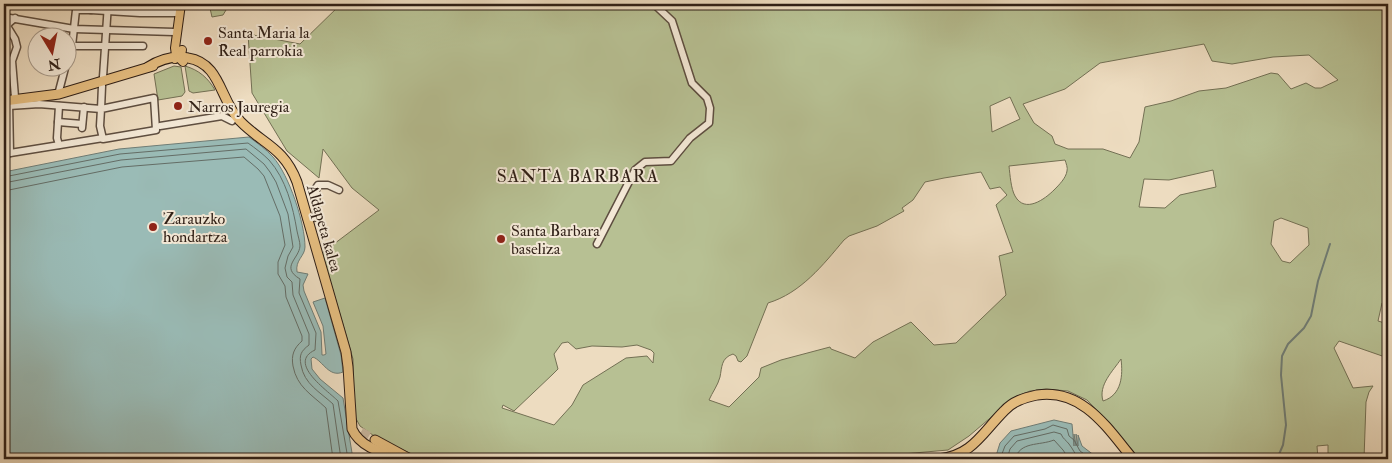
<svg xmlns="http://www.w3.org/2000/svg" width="1392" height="463" viewBox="0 0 1392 463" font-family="'IM FELL Double Pica',serif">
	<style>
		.green { fill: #b7c093; stroke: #737054; fill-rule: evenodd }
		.water { fill: #9abbb6; stroke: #6f7d76 }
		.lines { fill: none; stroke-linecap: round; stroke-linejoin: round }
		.shore { stroke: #646d66; stroke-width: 1 }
		.stream { stroke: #6f7d76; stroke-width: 2 }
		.highway-tunnel { stroke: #c7b69e; stroke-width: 9; stroke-dasharray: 9 4.5; stroke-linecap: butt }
		.minor-casing { stroke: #5e4e40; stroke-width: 9 }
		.major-casing { stroke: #2f1f16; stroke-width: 10 }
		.highway-casing { stroke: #2f1f16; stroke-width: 11 }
		.minor { stroke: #f3e8d6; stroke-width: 6 }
		.major { stroke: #e6be80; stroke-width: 8 }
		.highway { stroke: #e6be80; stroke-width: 9 }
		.poi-dot { fill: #8f2418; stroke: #f3e8d6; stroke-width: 2 }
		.labels { text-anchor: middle; stroke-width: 4; stroke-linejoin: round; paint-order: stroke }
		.poi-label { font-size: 16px; fill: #2f1f16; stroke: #f3e8d6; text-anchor: start }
		.street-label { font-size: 16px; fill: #2f1f16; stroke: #f3e8d6 }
		.neighbourhood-label { font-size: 18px; letter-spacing: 1px; fill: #2f1f16; stroke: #f3e8d6 }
	</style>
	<rect width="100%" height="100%" fill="#eddcc0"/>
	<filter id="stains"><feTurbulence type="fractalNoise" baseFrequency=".004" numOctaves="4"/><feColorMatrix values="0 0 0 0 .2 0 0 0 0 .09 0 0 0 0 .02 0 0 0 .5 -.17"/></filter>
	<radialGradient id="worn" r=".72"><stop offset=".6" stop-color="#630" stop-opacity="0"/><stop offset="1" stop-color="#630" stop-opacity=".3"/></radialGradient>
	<g class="green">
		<polygon points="209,4 225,4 226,10 223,15 212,17"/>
		<path d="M341 4H1388V303H1382L1378 321 1388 324V358L1339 341 1334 348 1353 388 1373 386 1369 392 1366 402 1364 459H1328V445L1317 446 1318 459H1296L1295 455 1282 459H1140L1108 422 1087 400 1068 391 1046 389 1030 391 1015 397 969 436 948 450 880 456 874 459H441L414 455 377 438 360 426 354 415 353 359 322 253 379 210 352 188 323 149 319 178 287 151 252 93 248 34 300 44ZM1204 44 1212 61 1232 64 1273 57 1309 55 1338 80 1321 88H1315L1306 83 1291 89 1278 74 1271 73 1226 88 1199 91 1171 101 1145 107 1139 142 1130 158 1103 149H1068L1055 144 1052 136 1034 123 1023 104 1065 89 1100 63ZM1010 97 1020 119 992 132 990 106ZM1065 160C1066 163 1068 168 1067 171 1066 178 1059 185 1054 190 1045 199 1025 214 1015 196 1011 189 1010 175 1009 166ZM1213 170 1216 187 1180 195 1165 208 1139 207 1144 179 1169 180ZM981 172 990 189 1000 187 1007 195 996 205 1013 252 999 256 1006 295 956 343 934 345 911 322 873 342 855 358 831 349 830 347 781 360 761 368 759 377 729 407 709 400C712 393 718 385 720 377 722 367 721 358 733 354L736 356 738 361 741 362 747 356 768 303C801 293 823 265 844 240L849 236 877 226 904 211 902 208 913 200 925 182 944 178ZM1281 218 1308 228 1309 245 1290 263 1282 261 1271 244 1274 221ZM568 342 576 349 592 346 622 347 637 345 651 350 654 353 653 363 647 356 626 358 583 385 572 405 554 425 502 408 503 405 514 411 553 374 558 369 554 354 562 343ZM1121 359C1123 375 1122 395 1103 401 1098 385 1113 371 1121 359Z"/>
		<polygon points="174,66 181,67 185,92 182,96 158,100 154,74"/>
		<path d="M185 66C199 70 208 78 215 90L193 93 189 91Z"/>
	</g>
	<g class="water">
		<path d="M249 137C257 143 266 149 273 157 289 175 305 223 305 247 305 256 295 260 297 272L308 274 303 285 304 291 321 332 322 355H324L326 354 323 326 313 302 325 298 341 355 343 372C329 378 323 361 313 357L311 359 312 369 320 379 343 398 353 459H4V172L119 149Z"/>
		<polygon points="1054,420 1072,424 1074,446 1074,434 1076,446 1076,434 1078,446 1078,435 1082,446 1095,456 1096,459 995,459 1000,443 1011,431"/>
	</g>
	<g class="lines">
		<g class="shore">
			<path d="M4 177 120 154 248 143C255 148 263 154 269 160 286 179 293 207 297 231 298 236 300 242 300 246 299 259 280 267 300 279L299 293 316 333 315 350C287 363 327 390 338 401L348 459"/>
			<path d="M4 183 121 160 246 149 264 164 270 172 276 182 288 214 293 247 288 256 285 268 287 277 292 282 293 295 309 334V345C301 351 299 355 301 365 304 384 320 392 333 404L341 459"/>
			<path d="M4 191 122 167 244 157 258 169 264 176 280 216 285 245 278 262V274L285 286 286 297 302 336V341C294 348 291 355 293 366 297 387 311 394 326 408L333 459"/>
			<polyline points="1000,459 1005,446 1014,436 1045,429 1053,425 1067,429 1069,436 1074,440 1080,451 1091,459"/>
			<path d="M1007 459 1010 449 1017 441 1054 432 1061 434C1063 439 1066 440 1069 444 1073 449 1075 455 1080 459"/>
			<path d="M1015 459C1020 441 1039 446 1054 440L1063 450 1069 459"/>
		</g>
		<polyline class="stream" points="1277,459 1283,445 1286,425 1281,375 1282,356 1288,344 1304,328 1311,316 1318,281 1330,244"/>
		<polyline class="highway-tunnel" points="361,432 375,440"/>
		<defs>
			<g id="minor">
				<polyline points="89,4 91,10 140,13 176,13"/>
				<polyline points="4,17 74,29 174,32"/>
				<polyline points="72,46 143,46"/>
				<polyline points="68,61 72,46 76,10 91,10"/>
				<polyline points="103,77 108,4"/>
				<polyline points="59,91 65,68"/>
				<polyline points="15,97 12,61 17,47 15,39 7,26 9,23 15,18"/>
				<polygon points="154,98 156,130 103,139 100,126 101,109"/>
				<polyline points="9,102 10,153"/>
				<polyline points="9,106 39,104 101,109 102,86"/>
				<polyline points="58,122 82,124"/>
				<polyline points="160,126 222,116 232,121"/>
				<polyline points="82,128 84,107"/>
				<polyline points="59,145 57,138 59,106"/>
				<polyline points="4,154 103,138"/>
				<polyline points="307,219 317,217 316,188 318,185 328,185 339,190"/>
				<polyline points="597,244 635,170 645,162 671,161 690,138 709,123 710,108 707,98 692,83 672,21 654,4"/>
			</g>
			<g id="major">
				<polyline points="181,4 175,48 176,55 183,62"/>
				<polyline points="175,59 181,55 182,50"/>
			</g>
			<g id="highway">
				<path d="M148 67C161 59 173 55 188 58 221 63 220 101 240 121 262 144 284 147 297 182L346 352 348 367 352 429C361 449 385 453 404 459"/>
				<polyline points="4,101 59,94 153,66"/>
				<polyline points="375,440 410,459"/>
				<path d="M938 459C972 456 982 433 1004 411 1013 401 1024 398 1037 395 1083 388 1108 429 1133 459"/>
			</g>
		</defs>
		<use href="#minor" class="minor-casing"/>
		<use href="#major" class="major-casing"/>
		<use href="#highway" class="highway-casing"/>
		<use href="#minor" class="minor"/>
		<use href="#major" class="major"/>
		<use href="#highway" class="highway"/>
	</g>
	<g class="poi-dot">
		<circle cx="208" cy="41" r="5"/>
		<circle cx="178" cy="106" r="5"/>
		<circle cx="153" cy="227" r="5"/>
		<circle cx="501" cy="239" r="5"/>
	</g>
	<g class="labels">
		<g class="poi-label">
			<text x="218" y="38">Santa Maria la<tspan x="218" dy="18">Real parrokia</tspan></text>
			<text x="188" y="112">Narros Jauregia</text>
			<text x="163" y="224">Zarauzko<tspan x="163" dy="18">hondartza</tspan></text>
			<text x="511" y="236">Santa Barbara<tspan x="511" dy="18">baseliza</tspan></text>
		</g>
		<g class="street-label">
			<text transform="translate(325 228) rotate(74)" y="6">Aldapeta kalea</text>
		</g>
		<g class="neighbourhood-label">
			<text x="578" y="182">SANTA BARBARA</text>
		</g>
	</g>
	<rect width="1392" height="463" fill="none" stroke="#eddcc0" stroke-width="20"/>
	<rect x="5" y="5" width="1382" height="453" fill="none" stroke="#2f1f16" stroke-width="2.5"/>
	<rect x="10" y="10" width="1372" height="443" fill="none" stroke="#2f1f16"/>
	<g transform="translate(52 52) rotate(170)"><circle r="24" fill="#f3e8d6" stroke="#a59889"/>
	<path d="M0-4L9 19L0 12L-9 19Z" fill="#8f2418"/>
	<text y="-8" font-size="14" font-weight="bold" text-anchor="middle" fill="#2f1f16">N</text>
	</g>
	<rect width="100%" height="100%" filter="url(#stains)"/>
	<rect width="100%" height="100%" fill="url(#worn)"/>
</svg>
